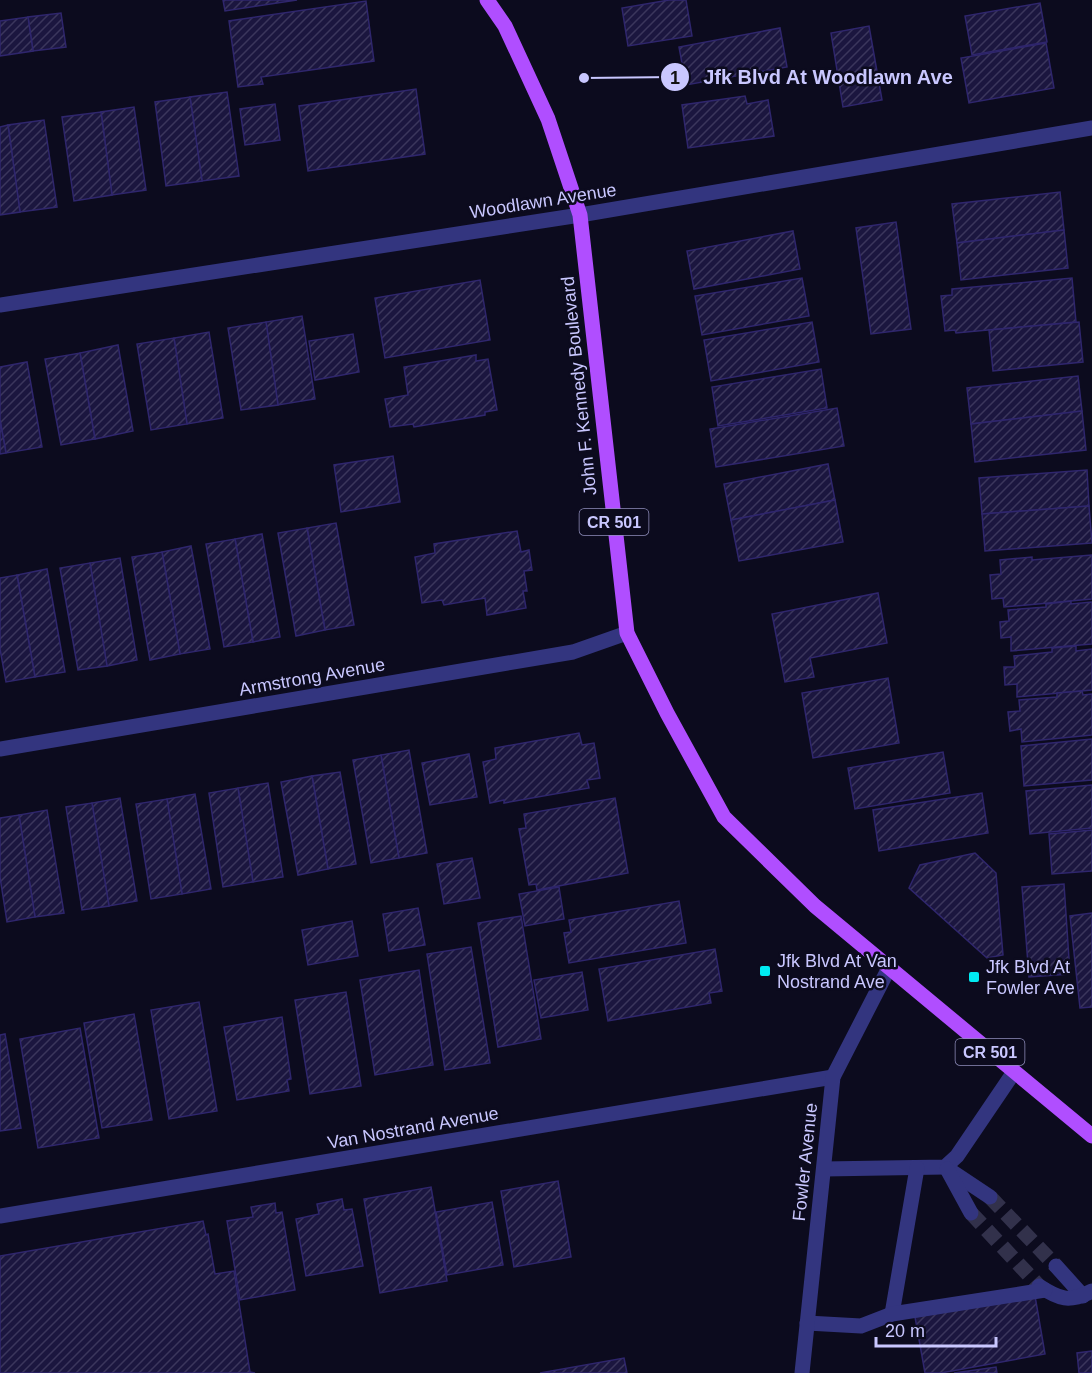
<svg xmlns="http://www.w3.org/2000/svg" width="1092" height="1373" viewBox="0 0 1092 1373" font-family="Helvetica,sans-serif">
	<style>
		.building { fill: url(#building-hatch); stroke: #2f266d; stroke-width: 1.5 }
		.lines { fill: none; stroke-linecap: round; stroke-linejoin: round }
		.minor-tunnel { stroke: #32314b; stroke-width: 15; stroke-dasharray: 15 8; stroke-linecap: butt }
		.minor { stroke: #33357f; stroke-width: 15 }
		.major { stroke: #b04eff; stroke-width: 15 }
		.poi-dot { fill: #00ebf2; stroke: #0c0b1e; stroke-width: 2 }
		.labels { text-anchor: middle; stroke-width: 5; stroke-linejoin: round; paint-order: stroke }
		.shield { fill: #0c0b1e; stroke: #908fbc; stroke-width: 1.5 }
		.shield-label { font-size: 16px; font-weight: bold; fill: #c9c7ff }
		.street-label { font-size: 18px; fill: #c9c7ff; stroke: #0c0b1e }
		.poi-label { font-size: 18px; fill: #c9c7ff; stroke: #0c0b1e; text-anchor: start }
		.leader { fill: none; stroke: #c9c7ff; stroke-width: 2 }
		.callout-dot { fill: #c9c7ff; stroke: #0c0b1e; stroke-width: 2 }
		.mark-label { font-size: 18px; text-anchor: middle; font-weight: bold; fill: #111 }
		.callout-label { font-size: 20px; text-anchor: middle; font-weight: bold; fill: #c9c7ff; stroke: #0c0b1e; stroke-width: 5; stroke-linejoin: round; paint-order: stroke }
	</style>
	<defs>
		<pattern id="building-hatch" width="6" height="6" patternUnits="userSpaceOnUse" patternTransform="scale(1.5)"><rect width="6" height="6" fill="#1b163f"/><path d="M-1 1l2-2M0 6l6-6M5 7l2-2" fill="none" stroke="#3b365c"/></pattern>
	</defs>
	<rect width="100%" height="100%" fill="#0c0b1e"/>
	<g class="building">
		<polygon points="223,0 297,0 225,11"/>
		<polygon points="669,0 686,0 692,36 628,46 622,8"/>
		<polygon points="366,1 374,61 261,77 263,84 238,87 229,21"/>
		<polygon points="1040,3 1047,42 972,55 965,16"/>
		<polygon points="61,13 66,47 33,51 28,17"/>
		<polygon points="28,17 33,51 0,56 0,21"/>
		<polygon points="869,26 882,100 843,107 831,33"/>
		<polygon points="780,28 787,67 686,85 679,47"/>
		<polygon points="1046,43 1054,88 969,103 961,58"/>
		<polygon points="416,89 425,154 308,171 299,106"/>
		<polygon points="227,92 239,176 202,181 190,97"/>
		<polygon points="745,96 747,104 768,100 774,136 688,148 682,105"/>
		<polygon points="190,97 202,181 166,186 155,102"/>
		<polygon points="275,104 280,140 245,145 240,109"/>
		<polygon points="134,107 146,190 112,195 101,112"/>
		<polygon points="101,112 112,195 74,201 62,117"/>
		<polygon points="44,120 57,207 20,212 8,125"/>
		<polygon points="8,125 20,212 0,215 0,127"/>
		<polygon points="1060,192 1064,230 957,243 952,204"/>
		<polygon points="896,222 911,329 871,334 856,228"/>
		<polygon points="1064,230 1068,268 961,280 957,243"/>
		<polygon points="793,231 800,269 694,289 687,251"/>
		<polygon points="802,278 809,316 702,335 695,296"/>
		<polygon points="1072,278 1076,322 956,333 955,330 945,331 941,296 952,295 952,289"/>
		<polygon points="480,280 490,340 385,358 375,298"/>
		<polygon points="302,316 315,399 278,405 266,322"/>
		<polygon points="266,322 278,405 241,410 228,328"/>
		<polygon points="812,322 819,362 711,381 704,340"/>
		<polygon points="1079,322 1083,362 993,371 989,330"/>
		<polygon points="209,332 223,418 187,424 174,338"/>
		<polygon points="353,334 359,372 315,380 309,341"/>
		<polygon points="174,338 187,424 151,430 137,344"/>
		<polygon points="118,345 133,431 95,439 80,353"/>
		<polygon points="80,353 95,439 61,445 45,359"/>
		<polygon points="476,355 476,361 488,359 497,410 485,412 485,415 414,427 413,424 390,427 385,399 408,395 404,367"/>
		<polygon points="27,362 42,447 6,453 0,420 0,367"/>
		<polygon points="821,369 827,408 718,426 712,387"/>
		<polygon points="1078,376 1082,411 971,424 967,388"/>
		<polygon points="837,408 844,446 716,467 710,429"/>
		<polygon points="1082,411 1086,450 975,462 971,424"/>
		<polygon points="0,420 6,453 0,454"/>
		<polygon points="393,456 400,502 341,512 334,465"/>
		<polygon points="828,464 835,500 731,520 724,484"/>
		<polygon points="1087,470 1089,506 982,514 979,478"/>
		<polygon points="835,500 843,542 739,561 731,520"/>
		<polygon points="1089,506 1092,543 985,551 982,514"/>
		<polygon points="336,523 354,625 325,630 307,528"/>
		<polygon points="307,528 325,630 296,636 278,533"/>
		<polygon points="517,531 521,552 529,550 532,570 524,571 527,591 523,591 526,608 487,615 485,598 444,605 442,600 422,603 415,557 435,553 434,544"/>
		<polygon points="262,534 280,637 253,642 235,539"/>
		<polygon points="235,539 253,642 224,647 206,544"/>
		<polygon points="191,546 210,649 180,654 162,552"/>
		<polygon points="162,552 180,654 150,660 132,557"/>
		<polygon points="1092,555 1092,599 1004,607 1003,598 992,599 990,575 1001,574 1000,560 1032,557 1032,560"/>
		<polygon points="120,558 137,660 107,666 90,563"/>
		<polygon points="90,563 107,666 78,670 60,568"/>
		<polygon points="47,569 65,672 35,677 17,575"/>
		<polygon points="17,575 35,677 6,682 0,649 0,578"/>
		<polygon points="878,593 887,643 810,658 814,677 785,682 772,614"/>
		<polygon points="1071,601 1071,604 1092,602 1092,644 1011,651 1011,637 1001,638 1000,622 1009,621 1008,610 1046,607 1046,604"/>
		<polygon points="1076,646 1076,651 1092,649 1092,690 1017,697 1017,684 1005,685 1004,667 1015,667 1014,656 1052,652 1052,648"/>
		<polygon points="888,678 899,743 813,758 802,693"/>
		<polygon points="1082,691 1083,695 1092,694 1092,735 1022,742 1021,729 1010,731 1008,712 1020,711 1019,700 1057,697 1057,693"/>
		<polygon points="579,733 582,745 594,743 600,778 587,780 589,788 504,803 504,800 490,803 483,762 496,759 495,748"/>
		<polygon points="1092,739 1092,780 1024,786 1021,746"/>
		<polygon points="409,750 427,853 399,858 381,755"/>
		<polygon points="943,752 950,793 855,809 848,768"/>
		<polygon points="469,754 477,797 430,805 422,763"/>
		<polygon points="381,755 399,858 371,863 353,760"/>
		<polygon points="340,772 356,864 328,869 312,776"/>
		<polygon points="312,776 328,869 298,875 281,782"/>
		<polygon points="268,783 283,877 253,882 238,788"/>
		<polygon points="1092,785 1092,828 1030,834 1026,791"/>
		<polygon points="238,788 253,882 223,887 209,793"/>
		<polygon points="982,793 988,833 879,851 873,810"/>
		<polygon points="195,794 211,889 182,894 167,799"/>
		<polygon points="120,798 137,901 109,906 92,803"/>
		<polygon points="615,798 628,873 537,890 536,884 529,885 519,829 526,828 524,814"/>
		<polygon points="167,799 182,894 151,899 136,804"/>
		<polygon points="92,803 109,906 82,910 66,807"/>
		<polygon points="47,810 64,913 35,917 19,815"/>
		<polygon points="19,815 35,917 7,922 0,877 0,818"/>
		<polygon points="1092,830 1092,871 1052,874 1049,834"/>
		<polygon points="975,853 996,873 1003,955 987,958 909,888 920,865"/>
		<polygon points="472,858 480,898 444,904 437,864"/>
		<polygon points="1064,884 1070,974 1029,977 1022,887"/>
		<polygon points="559,887 564,919 525,926 519,894"/>
		<polygon points="679,901 686,943 569,963 564,933 571,932 569,920"/>
		<polygon points="418,908 425,945 389,951 383,914"/>
		<polygon points="1092,913 1092,1007 1080,1008 1070,916"/>
		<polygon points="521,916 541,1039 498,1047 478,923"/>
		<polygon points="352,921 358,956 308,965 302,930"/>
		<polygon points="471,947 490,1063 445,1070 427,954"/>
		<polygon points="715,949 722,991 709,993 711,1003 608,1021 599,969"/>
		<polygon points="419,970 433,1065 375,1075 360,980"/>
		<polygon points="582,972 588,1010 541,1018 534,980"/>
		<polygon points="346,992 361,1086 310,1094 295,1000"/>
		<polygon points="199,1002 217,1111 169,1119 151,1010"/>
		<polygon points="134,1014 152,1120 102,1128 84,1023"/>
		<polygon points="282,1017 291,1079 287,1080 289,1091 237,1100 224,1027"/>
		<polygon points="80,1028 99,1138 38,1148 20,1039"/>
		<polygon points="5,1034 21,1128 0,1131 0,1035"/>
		<polygon points="558,1181 571,1257 514,1267 501,1191"/>
		<polygon points="431,1187 447,1281 380,1293 364,1199"/>
		<polygon points="342,1199 344,1210 352,1209 363,1266 306,1276 296,1219 319,1214 317,1204"/>
		<polygon points="492,1202 503,1265 447,1275 436,1212"/>
		<polygon points="275,1203 276,1213 282,1212 295,1290 240,1300 227,1221 253,1217 251,1207"/>
		<polygon points="203,1221 206,1235 208,1234 215,1274 234,1271 250,1372 255,1373 0,1373 0,1256"/>
		<polygon points="1035,1296 1045,1354 941,1373 925,1373 915,1317"/>
		<polygon points="1092,1351 1092,1373 1079,1373 1077,1353"/>
		<polygon points="624,1358 627,1373 540,1373"/>
		<polygon points="996,1367 997,1373 954,1373"/>
	</g>
	<g class="lines">
		<g class="minor-tunnel">
			<polyline points="990,1197 1056,1266"/>
			<polyline points="971,1213 1039,1286"/>
		</g>
		<g class="minor">
			<polyline points="0,305 580,215 1092,128"/>
			<polyline points="0,749 573,652 627,633"/>
			<polyline points="945,1167 990,1197"/>
			<polyline points="824,1169 945,1167 957,1156 1014,1072"/>
			<polyline points="947,1169 971,1213"/>
			<polyline points="0,1216 833,1077"/>
			<polyline points="1056,1266 1083,1296"/>
			<path d="M1039 1286C1059 1299 1069 1303 1092 1291"/>
			<polyline points="892,1314 917,1168"/>
			<polyline points="807,1323 861,1326 892,1314 1045,1290"/>
			<polyline points="802,1373 833,1077 889,968"/>
		</g>
		<polyline class="major" points="487,0 505,26 548,119 580,215 627,633 667,713 724,817 815,906 1092,1136"/>
	</g>
	<g class="poi-dot">
		<rect x="759" y="965" width="12" height="12" rx="3"/>
		<rect x="968" y="971" width="12" height="12" rx="3"/>
	</g>
	<g class="labels">
		<g class="shield">
			<rect x="579.5" y="509" width="69" height="26" rx="4.5"/>
			<rect x="955.5" y="1039" width="69" height="26" rx="4.5"/>
		</g>
		<g class="shield-label">
			<text x="614" y="528">CR 501</text>
			<text x="990" y="1058">CR 501</text>
		</g>
		<g class="street-label">
			<text transform="translate(543 201) rotate(-9)" y="6">Woodlawn Avenue</text>
			<text transform="translate(579 386) rotate(-96)" y="6">John F. Kennedy Boulevard</text>
			<text transform="translate(312 677) rotate(-10)" y="6">Armstrong Avenue</text>
			<text transform="translate(413 1128) rotate(-10)" y="6">Van Nostrand Avenue</text>
			<text transform="translate(805 1162) rotate(-84)" y="6">Fowler Avenue</text>
		</g>
		<g class="poi-label">
			<text x="777" y="967">Jfk Blvd At Van<tspan x="777" dy="21">Nostrand Ave</tspan></text>
			<text x="986" y="973">Jfk Blvd At<tspan x="986" dy="21">Fowler Ave</tspan></text>
		</g>
	</g>
	<path class="leader" d="M584 78L675 77"/>
	<g class="callout-dot">
		<circle cx="584" cy="78" r="6"/>
		<circle cx="675" cy="77" r="15"/>
	</g>
	<g class="mark-label">
		<text x="675" y="84">1</text>
	</g>
	<g class="callout-label">
		<text x="828" y="84">Jfk Blvd At Woodlawn Ave</text>
	</g>
	<path d="M876 1337v9h120v-9" fill="none" stroke="#c9c7ff" stroke-width="3"/>
	<text x="885" y="1337" font-size="18" fill="#c9c7ff" stroke="#0c0b1e" stroke-width="4.5" paint-order="stroke">20 m</text>
</svg>
